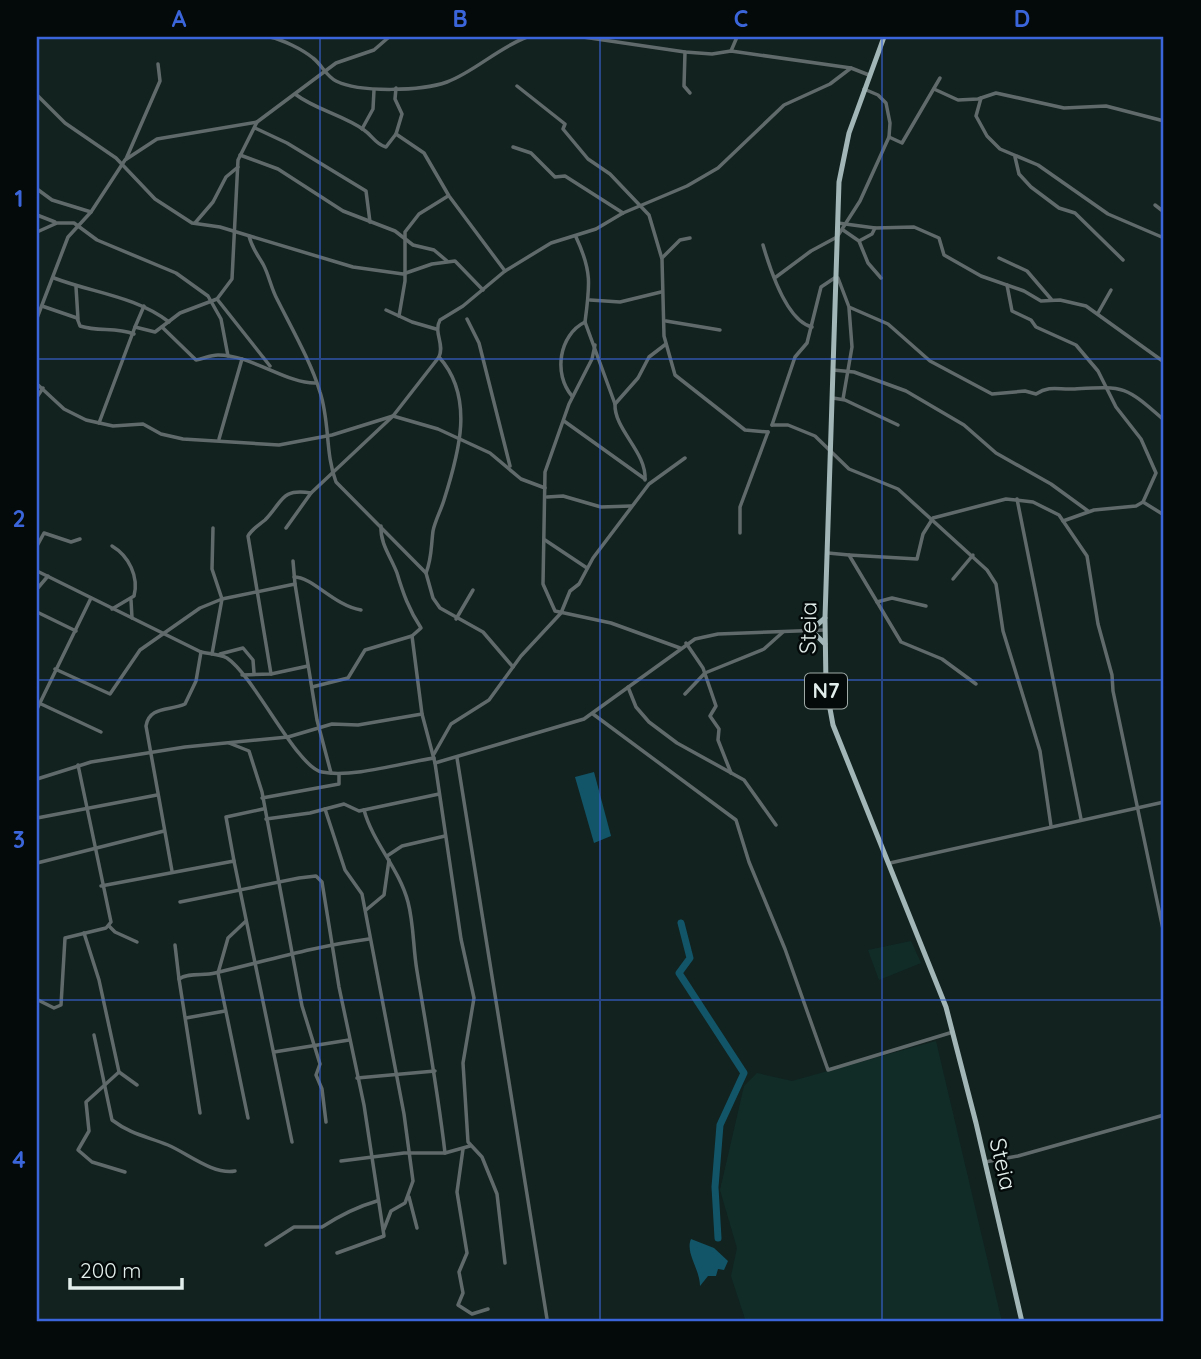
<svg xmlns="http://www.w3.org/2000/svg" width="1201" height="1359" viewBox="0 0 1201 1359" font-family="Quicksand,sans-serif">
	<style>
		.built { fill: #112c27 }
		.water { fill: #125568 }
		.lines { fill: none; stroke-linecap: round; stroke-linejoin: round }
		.river { stroke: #125568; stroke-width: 7 }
		.minor { stroke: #616a6a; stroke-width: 3.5 }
		.primary { stroke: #a3b6b7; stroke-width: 5 }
		.grid { fill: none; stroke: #3b66db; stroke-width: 2; stroke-opacity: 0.55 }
		.labels { text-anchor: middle; stroke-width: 5; stroke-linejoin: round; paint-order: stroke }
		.shield { fill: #040a09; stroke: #9faaa7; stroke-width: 2 }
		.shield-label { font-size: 21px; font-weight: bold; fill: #e2eeeb }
		.street-label { font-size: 23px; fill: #e2eeeb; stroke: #040a09 }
		.neatline { fill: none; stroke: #3b66db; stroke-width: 2.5 }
		.grid-label { font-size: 23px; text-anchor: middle; font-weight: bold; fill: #3b66db }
	</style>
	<rect width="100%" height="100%" fill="#11221f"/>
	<g class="built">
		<polygon points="911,941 921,963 879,980 868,950"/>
		<polygon points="936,1041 1002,1322 746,1322 731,1276 737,1248 720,1190 744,1086 757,1073 792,1081"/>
	</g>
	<g class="water">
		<polygon points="594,772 611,836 594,843 575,777"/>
		<path d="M691 1239 714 1248 728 1261 724 1270 718 1269 716 1276H708L700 1286C700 1269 685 1253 691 1239Z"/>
	</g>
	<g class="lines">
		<polyline class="river" points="681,923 690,958 679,973 744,1073 720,1125 715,1187 718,1238"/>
		<g class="minor">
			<path d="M270 37C283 40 302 49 313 58 322 65 326 76 336 81 360 93 422 91 447 82 474 72 498 48 527 37"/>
			<polyline points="583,37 685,52 712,54 731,51 851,68 869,75"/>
			<polyline points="731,51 737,37"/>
			<polyline points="685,52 684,86 690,93"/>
			<polyline points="517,86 565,124 563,129 588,159 610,174 649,215 662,259 664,336 675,375 745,430 768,432"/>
			<polyline points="934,89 958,100 978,99 996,93 1064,108 1106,106 1164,121"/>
			<path d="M295 94C316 110 343 115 364 130 373 136 375 144 386 147L396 134 402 114 395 99 396 88"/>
			<polyline points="37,95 65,123 116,158 155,199 192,223 220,227 353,267 403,274 432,264 455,261 483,290"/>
			<polyline points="981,98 976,116 987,136 1000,149 1038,165 1108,214 1164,238"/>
			<polyline points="255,128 287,143 366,191 370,222"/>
			<polyline points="362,129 373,109 374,90"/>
			<polyline points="396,134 424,153 449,196 505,271"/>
			<polyline points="889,137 902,143 940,78"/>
			<polyline points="513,147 531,153 555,177 565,176 623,213"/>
			<polyline points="240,155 278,169 343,211 395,231 413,245 434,250 447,261"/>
			<polyline points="1015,157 1019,174 1031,187 1059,208 1075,213 1123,260"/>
			<polyline points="126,159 160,81 158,64"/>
			<polyline points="37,189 52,200 91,212"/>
			<polyline points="1155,205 1164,212"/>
			<polyline points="37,215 55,222"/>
			<polyline points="195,223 213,202 226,177 238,167"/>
			<polyline points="838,223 875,228 914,227 939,238 944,255 981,276 1024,291 1041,301 1060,300 1086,306 1164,362"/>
			<polyline points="843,230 859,241 868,263 881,278"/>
			<polyline points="37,232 57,223 74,223 97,240 176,273 208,296 221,319 228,356"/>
			<path d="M249 236C252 248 257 254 263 264 269 275 271 288 277 299 291 327 311 362 320 392 330 422 325 453 336 482L426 573 433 598 440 608 483 632 513 667"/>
			<polyline points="859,241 872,234 875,228"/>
			<path d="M763 245C770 269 787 321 812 327"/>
			<polyline points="662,258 680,240 690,238"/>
			<polyline points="999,258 1027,271 1051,299"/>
			<polyline points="776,277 811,251 837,237 860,201 889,137 890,123 886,103 878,95 864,89"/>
			<path d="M54 278C93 293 135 296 169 322"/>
			<path d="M838 278 849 307 888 324 930 361 992 394 1025 391 1036 394C1050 385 1059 390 1073 389 1125 386 1124 385 1164 420"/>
			<polyline points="1007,285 1012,311 1031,320 1036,327 1076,345 1098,371 1116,407 1141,439 1156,473 1143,502 1136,506 1094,510 1063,521"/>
			<polyline points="76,287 78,319"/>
			<polyline points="217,299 270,366"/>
			<polyline points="590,300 620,302 661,292"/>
			<path d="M42 306 77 318 80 326C99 332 115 327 134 334"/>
			<polyline points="386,310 412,322 436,329"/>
			<polyline points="1098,313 1111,290"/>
			<polyline points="399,316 405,281 405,232 419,214 448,196"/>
			<polyline points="37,318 68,237 91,212 125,160 157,139 257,122 336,63 374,50 389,37"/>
			<polyline points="467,319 479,343 510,466"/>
			<polyline points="666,321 720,330"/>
			<path d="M585 322 615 404C614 430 647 452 645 480"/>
			<polyline points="135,327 144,306"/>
			<path d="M162 327 196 360C203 359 210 355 218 355 252 355 287 384 316 383"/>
			<polyline points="595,345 592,359 569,404 545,472 543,584 555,611 611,623 680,648"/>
			<polyline points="833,370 854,372 906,391 964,425 996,453 1051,484 1088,511"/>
			<polyline points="37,384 64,409 86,420 113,426 143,424 161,434 183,439 279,445 332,435 393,416 438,429 490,453 521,479 545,488"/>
			<path d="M572 396C553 374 559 335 585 322 590 285 592 271 576 237"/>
			<polyline points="37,397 43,388"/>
			<polyline points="833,398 845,400 898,425"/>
			<polyline points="843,399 852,347 849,308"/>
			<polyline points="615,404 638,378 649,357 666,344"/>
			<polyline points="564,421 645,479"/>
			<polyline points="99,423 135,327 155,332 180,313 217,299 232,279 238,160 257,122"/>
			<polyline points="772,425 788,425 815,436 849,469 898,489 987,570 996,584 1003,631 1040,751 1051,826"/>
			<polyline points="772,425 795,357 807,343 821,287 836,277"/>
			<polyline points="219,439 242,359"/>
			<polyline points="547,497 563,496 601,507 631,506"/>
			<polyline points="1017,499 1081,819"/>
			<polyline points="1143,502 1164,515"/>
			<polyline points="286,528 311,493"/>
			<polyline points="740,533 740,507 768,432"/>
			<polyline points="545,540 587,568"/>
			<polyline points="37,546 44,533 71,542 80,539"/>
			<path d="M112 546C129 556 139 577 134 596L112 609"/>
			<polyline points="828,553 849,555 901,642 942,659 976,684"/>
			<polyline points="849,555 917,559 923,534 933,518 1006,499 1033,502 1059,515 1087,556 1098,624 1112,675 1113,691 1164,934"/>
			<polyline points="293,561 295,584"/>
			<path d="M37 571 201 652C210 654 219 654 227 658 255 677 297 768 322 772 352 778 402 763 434 758"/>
			<path d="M426 573C432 558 431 546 433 531 435 521 441 510 444 500 459 453 475 397 439 357"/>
			<path d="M294 577C313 577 333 605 361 610"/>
			<polyline points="953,579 973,555"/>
			<polyline points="37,589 48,576"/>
			<polyline points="131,600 132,618"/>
			<polyline points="877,602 892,598 926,606"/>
			<polyline points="37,612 76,631"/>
			<polyline points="456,619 473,590"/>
			<polyline points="412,636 422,714 435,763 461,939 474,998 463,1063 468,1142 482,1157 497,1194 505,1263"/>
			<polyline points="686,643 703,668 716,706 710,716 719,729 718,740 731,773"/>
			<polyline points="212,654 222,599 212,569 213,528"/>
			<polyline points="220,654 243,648 253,660 254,673"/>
			<polyline points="55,669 110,694 140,650 200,608 222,599 295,584 317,720 331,773"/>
			<path d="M271 674 248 536C252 529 259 525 265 520 283 502 280 488 311 493L393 416 439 357C445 344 433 333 440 320L463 306 505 271 551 243 596 229 623 213 687 186 718 168 784 105 830 84 851 68"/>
			<polyline points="242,675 271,674 308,666"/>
			<path d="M312 687 348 678 365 650 412 636 421 628C409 610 403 593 397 573 391 557 380 544 381 526"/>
			<polyline points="628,687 636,707 649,722 677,743 744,780 776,825"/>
			<polyline points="685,694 705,673 764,649 783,632"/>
			<polyline points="39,703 101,732"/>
			<polyline points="37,709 91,598"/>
			<polyline points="593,714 736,820 749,862 785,949 828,1070 953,1032"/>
			<polyline points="229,743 249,751 262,792 302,1006 320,1064 316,1075 322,1089 326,1122"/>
			<polyline points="434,754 451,724 489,700 521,656 561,613 570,591 579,584 593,558 649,484 685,458"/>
			<polyline points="457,758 547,1319"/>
			<polyline points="435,763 584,719 695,639 718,634 825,630"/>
			<polyline points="37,779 91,762 185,747 288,737 332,724 358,725 422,714"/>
			<polyline points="262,798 339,784 339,774"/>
			<polyline points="325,809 345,870 362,894 404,1114 413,1181 405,1203 391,1211 384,1229"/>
			<path d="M364 810C373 843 399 868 408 902 414 925 413 948 417 971 427 1032 438 1092 445 1153"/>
			<polyline points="37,818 157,795"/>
			<polyline points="266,819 310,813 344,804 359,811 439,794"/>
			<polyline points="387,856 402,846 445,836"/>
			<polyline points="234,861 226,817 263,809"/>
			<polyline points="37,863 164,831"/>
			<polyline points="890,863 1164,802"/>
			<path d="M172 871 146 726C149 706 170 711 185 704L196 681 201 652"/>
			<polyline points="101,886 234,861 292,1142"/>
			<polyline points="180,902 299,878 316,876 322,882 339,987 364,1105 384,1236 337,1253"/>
			<polyline points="366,910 384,895 389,860"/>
			<polyline points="246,921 228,938 218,973 248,1118"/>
			<polyline points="109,926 115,932 137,942"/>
			<polyline points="84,933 99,980 119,1072 137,1085"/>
			<polyline points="175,945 179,979"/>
			<polyline points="38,1000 54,1008 61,1005 65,938 106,928 111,922 78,765"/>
			<polyline points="186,1018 225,1011"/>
			<path d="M94 1035 112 1120C132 1135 146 1136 168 1145 187 1153 213 1175 235 1171"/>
			<polyline points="274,1052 349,1040"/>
			<polyline points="119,1072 86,1102 89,1131 78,1150 92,1162 125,1172"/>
			<polyline points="357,1078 435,1071"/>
			<path d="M200 1113 179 979C188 972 204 976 215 973 266 961 316 946 369 939"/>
			<polyline points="463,1149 457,1192 467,1253 459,1272 463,1293 458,1305 472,1314 488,1309"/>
			<polyline points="341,1161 404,1153 445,1153 470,1146"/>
			<polyline points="985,1162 1018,1156 1164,1115"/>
			<polyline points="409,1197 417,1228"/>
			<path d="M266 1245 294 1227H322C339 1216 356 1207 377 1201"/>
		</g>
		<g class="primary">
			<polyline points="884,37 849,133 839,182 825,618 826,687 833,725 946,1007 976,1123 1022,1322"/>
			<polyline points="825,644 811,630 825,618"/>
		</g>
	</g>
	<path class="grid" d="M320 37V1322M600 37V1322M882 37V1322M37 359H1164M37 680H1164M37 1000H1164"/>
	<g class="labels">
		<rect class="shield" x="805" y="673.5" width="42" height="35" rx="5"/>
		<g class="shield-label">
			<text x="826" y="698">N7</text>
		</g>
		<g class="street-label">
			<text transform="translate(808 628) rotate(-89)" y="8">Steia</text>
			<text transform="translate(1003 1164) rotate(77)" y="8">Steia</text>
		</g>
	</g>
	<rect width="1201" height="1359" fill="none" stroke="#040a09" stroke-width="77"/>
	<path d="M70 1278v10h112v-10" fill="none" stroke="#e2eeeb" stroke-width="3.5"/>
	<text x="80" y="1278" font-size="21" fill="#e2eeeb" stroke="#040a09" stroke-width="5" paint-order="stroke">200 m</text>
	<rect x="38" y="38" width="1124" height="1282" class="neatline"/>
	<g class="grid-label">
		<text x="179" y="27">A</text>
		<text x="460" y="27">B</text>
		<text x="741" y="27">C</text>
		<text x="1022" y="27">D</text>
		<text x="19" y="207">1</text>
		<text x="19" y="527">2</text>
		<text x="19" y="848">3</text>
		<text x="19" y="1168">4</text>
	</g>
</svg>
